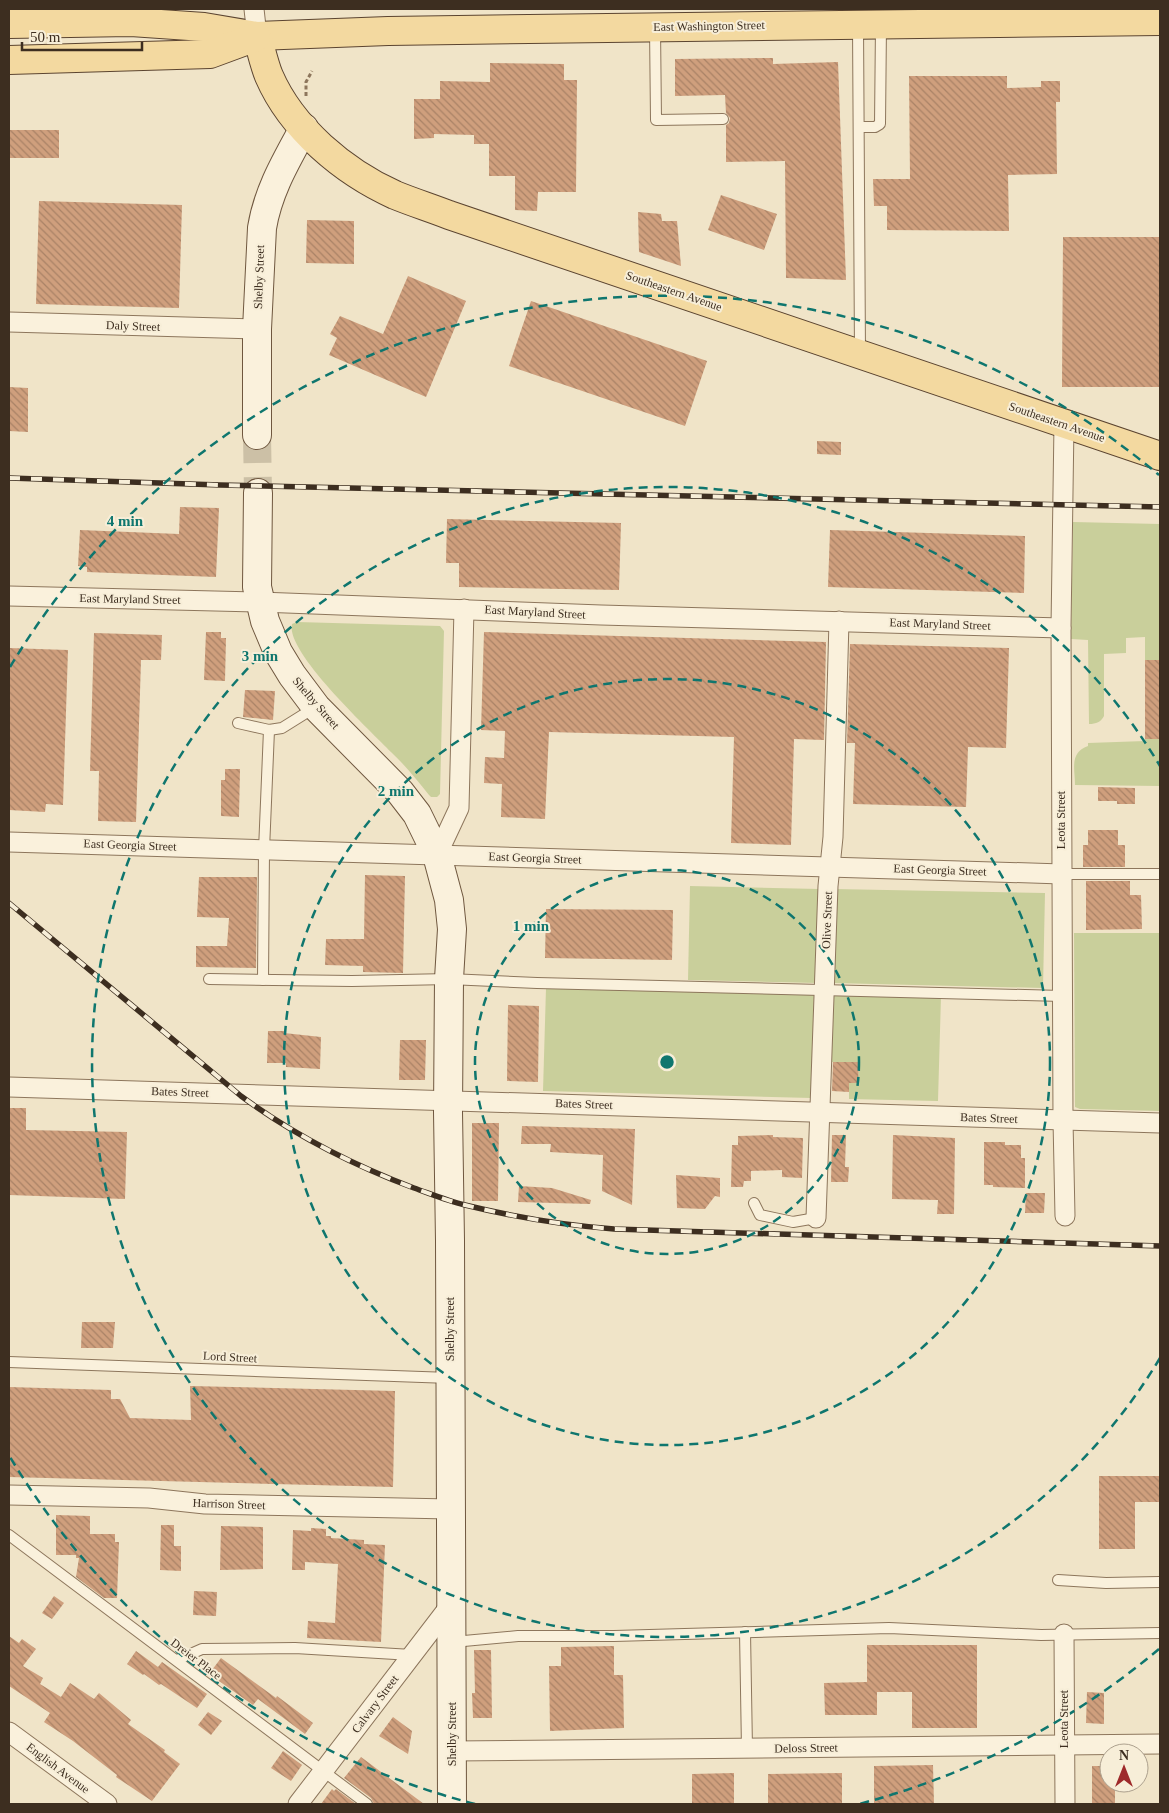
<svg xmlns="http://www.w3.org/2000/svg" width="1169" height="1813" viewBox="0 0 1169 1813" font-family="Georgia,serif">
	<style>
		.green { fill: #c9cf9b }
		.building { fill: url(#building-back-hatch) }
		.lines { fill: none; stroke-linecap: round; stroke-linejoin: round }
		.secondary-tunnel { stroke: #ccc0a6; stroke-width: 28; stroke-dasharray: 28 14; stroke-linecap: butt }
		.service-casing { stroke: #8d765c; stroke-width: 12 }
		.minor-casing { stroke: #8d765c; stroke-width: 21 }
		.secondary-casing { stroke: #6f573f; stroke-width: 30 }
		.primary-casing { stroke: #5b4430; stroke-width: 30 }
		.path { stroke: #8d765c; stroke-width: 3; stroke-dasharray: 4 2.5; stroke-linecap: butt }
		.service { stroke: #faf1dc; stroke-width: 10 }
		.minor { stroke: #faf1dc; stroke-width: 19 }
		.secondary { stroke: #faf1dc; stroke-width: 28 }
		.primary { stroke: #f3d9a0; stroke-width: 28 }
		.rail-casing { stroke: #3d2e20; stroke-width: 5.5 }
		.rail { stroke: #f7eed8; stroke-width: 4; stroke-dasharray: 11; stroke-linecap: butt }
		.ring { fill: none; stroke: #0f766e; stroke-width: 2.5; stroke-dasharray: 9 6 }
		.labels { text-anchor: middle; stroke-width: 4; stroke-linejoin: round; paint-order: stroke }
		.street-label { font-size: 12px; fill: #3d2e20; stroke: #f7eed8 }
		.centre { fill: #0f766e; stroke: #f7eed8; stroke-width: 2.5 }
		.ring-label { font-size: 15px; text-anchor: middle; font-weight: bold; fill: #0f766e; stroke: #f7eed8; stroke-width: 4; stroke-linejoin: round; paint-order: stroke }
	</style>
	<defs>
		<pattern id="building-back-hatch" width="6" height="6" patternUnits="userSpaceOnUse" patternTransform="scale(1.25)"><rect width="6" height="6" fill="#cf9f7d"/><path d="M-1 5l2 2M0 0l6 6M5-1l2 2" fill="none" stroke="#a98266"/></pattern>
	</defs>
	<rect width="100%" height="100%" fill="#f0e4c8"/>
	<g class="green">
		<path d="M1073 522 1160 524V660H1145V637L1126 638V653L1104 654V716C1101 722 1096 724 1089 724L1088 640 1071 639Z"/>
		<path d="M297 622 440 626 444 631 440 794 437 797H431L429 795C417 780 405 765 391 752 371 731 285 652 292 624Z"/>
		<path d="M1145 739H1160V786L1075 785C1075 769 1069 753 1088 746V743L1145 741Z"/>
		<polygon points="690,886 819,889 817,983 688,980"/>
		<polygon points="834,889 1045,893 1043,988 832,983"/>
		<polygon points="1074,933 1160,933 1160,1111 1080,1109 1075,1107"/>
		<polygon points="546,988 814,995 811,1098 543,1091"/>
		<polygon points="832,993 941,996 938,1101 849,1099 849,1083 858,1083 859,1062 831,1062"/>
	</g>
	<g class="building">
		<polygon points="773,58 773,64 838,62 846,280 786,278 785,161 726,162 726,125 729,123 730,118 726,113 725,95 675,96 675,59"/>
		<polygon points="490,63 564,64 564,80 577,80 576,192 538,192 537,211 515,210 515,176 489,176 489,144 474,144 474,135 434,134 434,138 414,139 414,99 440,99 440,81 490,82"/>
		<polygon points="909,76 1007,76 1007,88 1041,87 1041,81 1060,81 1060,102 1056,102 1057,174 1008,175 1009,231 887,230 887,206 874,206 873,179 910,179"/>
		<rect x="9" y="130" width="50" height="28"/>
		<polygon points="721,195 777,214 764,250 708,230"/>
		<polygon points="39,201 182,205 179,308 36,304"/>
		<polygon points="638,212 661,214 662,221 677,221 681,266 639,252"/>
		<polygon points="307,220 354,221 354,264 306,263"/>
		<polygon points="1063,237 1160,237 1160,387 1062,387"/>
		<polygon points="408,276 466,301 426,397 329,355 337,338 330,334 340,316 383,334"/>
		<polygon points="531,301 707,361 685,426 509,366"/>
		<polygon points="9,387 28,388 28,432 9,431"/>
		<polygon points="817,441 841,442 841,455 817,454"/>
		<polygon points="180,507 219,508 216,577 87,572 87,567 78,566 80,530 179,534"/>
		<polygon points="447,519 621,523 619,590 459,587 459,563 446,563"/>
		<polygon points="830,530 1025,536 1024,593 828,587"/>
		<polygon points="206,632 221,632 221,638 226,638 225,681 204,680"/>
		<polygon points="484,632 826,642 824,740 794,739 791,845 731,843 734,737 549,732 545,819 501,817 502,784 484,783 485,757 504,758 505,731 481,730"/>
		<polygon points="94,633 162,635 161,660 141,660 136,822 98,821 99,771 90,771"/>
		<polygon points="850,644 1009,648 1006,748 968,747 966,807 853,804 855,743 847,743"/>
		<polygon points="9,648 68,650 63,805 46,804 45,812 9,810"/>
		<rect x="1145" y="660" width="15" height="79"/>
		<polygon points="245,690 275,691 273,720 243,717"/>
		<polygon points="225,769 240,769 239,817 221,816 221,780 225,780"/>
		<polygon points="1098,787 1135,788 1135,804 1117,804 1117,801 1098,801"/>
		<polygon points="1088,830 1118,830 1118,845 1125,845 1125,867 1083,867 1083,845 1088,845"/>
		<polygon points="365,875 405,876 403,973 363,972 363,966 325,965 326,939 364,939"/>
		<polygon points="199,877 257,877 256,968 196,967 196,946 227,946 229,918 197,917"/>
		<polygon points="1086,881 1130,881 1130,895 1141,895 1142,929 1086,930"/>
		<polygon points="546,909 673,910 672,960 545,958"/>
		<polygon points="508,1005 539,1006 538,1082 507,1081"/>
		<polygon points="268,1031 284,1031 284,1033 321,1037 320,1069 286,1067 286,1063 267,1063"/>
		<polygon points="400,1040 426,1040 425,1080 399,1080"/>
		<polygon points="833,1062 859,1062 858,1083 849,1083 849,1092 832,1091"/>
		<polygon points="9,1108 26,1108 26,1130 127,1132 125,1199 9,1195"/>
		<polygon points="472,1123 499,1123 498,1201 472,1201"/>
		<polygon points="522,1126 635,1129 632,1205 602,1191 603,1155 550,1152 551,1144 521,1144"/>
		<polygon points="773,1135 773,1137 803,1138 802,1178 782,1177 782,1170 751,1171 751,1181 744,1181 743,1187 731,1187 732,1145 738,1145 738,1136"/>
		<polygon points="832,1135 846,1135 845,1167 849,1167 848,1182 831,1182"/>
		<polygon points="893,1135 955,1138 954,1214 937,1214 938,1200 892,1199"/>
		<polygon points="984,1142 1005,1142 1005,1145 1021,1145 1021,1158 1025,1158 1025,1188 993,1187 993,1185 984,1185"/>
		<polygon points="676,1175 720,1178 720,1197 715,1196 705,1209 677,1208"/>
		<polygon points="519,1186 552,1188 591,1200 590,1204 518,1202"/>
		<polygon points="1026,1193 1045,1193 1044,1213 1025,1213"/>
		<polygon points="82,1322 115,1322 113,1348 81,1348"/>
		<polygon points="190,1386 395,1391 393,1487 9,1477 9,1387 111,1390 111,1399 120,1399 130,1418 191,1420"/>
		<polygon points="1099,1476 1160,1476 1160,1502 1135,1502 1135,1549 1099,1549"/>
		<polygon points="56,1515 90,1516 90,1534 115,1534 115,1542 119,1542 117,1598 104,1598 76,1577 79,1558 76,1558 76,1555 56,1555"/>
		<polygon points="161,1525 174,1525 174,1546 181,1546 181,1571 160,1570"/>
		<polygon points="221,1526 263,1527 263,1569 220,1570"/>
		<polygon points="311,1528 326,1529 326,1536 331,1536 331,1538 364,1540 364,1544 385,1545 381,1642 307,1638 308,1621 335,1623 338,1564 305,1562 305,1570 292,1570 293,1530 311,1531"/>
		<polygon points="194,1591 217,1592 216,1616 193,1615"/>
		<polygon points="54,1596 64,1603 52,1619 42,1613"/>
		<polygon points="9,1636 19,1643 22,1639 36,1649 23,1666 43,1678 40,1684 61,1697 70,1683 94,1699 99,1693 131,1720 128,1724 165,1750 164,1752 180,1764 152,1801 116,1777 117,1775 73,1741 44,1722 50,1713 9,1686"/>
		<polygon points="867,1645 977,1645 977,1728 912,1728 912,1692 877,1692 877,1715 825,1715 824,1683 867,1682"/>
		<polygon points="614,1646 614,1675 623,1675 624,1728 550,1731 549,1666 561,1666 561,1647"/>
		<polygon points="474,1650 491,1650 492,1718 473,1718 472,1693 475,1693"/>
		<polygon points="136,1651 158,1667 162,1662 207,1694 197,1708 161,1684 159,1685 144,1674 143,1675 127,1664"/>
		<polygon points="221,1658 276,1698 277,1696 313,1723 305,1734 258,1699 253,1705 209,1674"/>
		<polygon points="1087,1692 1104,1693 1104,1724 1086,1723"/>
		<polygon points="208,1712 222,1721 211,1735 198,1725"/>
		<polygon points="393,1717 412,1731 408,1754 379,1736"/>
		<polygon points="283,1751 302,1765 291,1781 271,1768"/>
		<polygon points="361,1757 424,1804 374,1804 371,1798 344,1778"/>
		<polygon points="933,1765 934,1804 874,1804 874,1766"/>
		<polygon points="1092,1766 1109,1766 1109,1783 1115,1783 1115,1804 1092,1804"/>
		<polygon points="734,1773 734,1804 692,1804 692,1774"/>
		<polygon points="842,1773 842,1804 768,1804 768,1774"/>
		<polygon points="332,1789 334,1791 336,1789 356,1804 321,1804"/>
	</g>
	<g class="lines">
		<polyline class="secondary-tunnel" points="257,435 258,493"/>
		<defs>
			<g id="service">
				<polyline points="858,25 860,353"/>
				<polyline points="655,28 656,120 723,119"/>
				<polyline points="859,127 875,127 880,124 881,25"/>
				<polyline points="238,723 269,730 282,728 314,708"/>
				<polyline points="1062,874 1160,874"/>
				<polyline points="209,979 352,981 449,979 537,983 1062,996"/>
				<polyline points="263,980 264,850 269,730"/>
				<polyline points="754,1203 760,1215 793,1222 816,1218"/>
				<polyline points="9,1362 450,1378"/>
				<polyline points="9,1535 367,1804"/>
				<polyline points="1058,1580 1106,1583 1160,1582"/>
				<polyline points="745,1632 747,1749"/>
				<polyline points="453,1642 518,1636 614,1636 889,1628 1041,1635 1160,1633"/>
				<polyline points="177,1660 202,1649 295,1648 412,1655"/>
			</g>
			<g id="minor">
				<polyline points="254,9 257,36"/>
				<polyline points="9,322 257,329"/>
				<polyline points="1064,424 1061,628 1063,1120 1065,1216"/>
				<polyline points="9,596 260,602 601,615 1061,628"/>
				<polyline points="9,842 1062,874"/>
				<polyline points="437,855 459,808 464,609"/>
				<polyline points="9,1087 1160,1123"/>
				<polyline points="816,1218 828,886 833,837 839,621"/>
				<polyline points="9,1495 149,1498 205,1504 450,1509"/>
				<polyline points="1064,1634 1065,1804"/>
				<polyline points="9,1732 107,1804"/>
				<polyline points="452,1751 1160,1744"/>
				<polyline points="298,1804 452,1603"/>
			</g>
			<g id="secondary">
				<path d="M257 435V329L262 228C268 191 286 161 304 128"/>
				<polyline points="258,493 257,587 265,621 278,652 292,675 316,707 400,792 417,814 437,855 449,900 452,929 449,979 448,1112 450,1241 452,1804"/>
			</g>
			<g id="primary">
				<polyline points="9,24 131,22 204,27 257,36 388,31 529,29 1160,21"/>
				<path d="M257 36C261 49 264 64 269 76 292 129 344 172 395 195 412 202 431 208 449 215L1160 456"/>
				<polyline points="9,60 210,54 256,37"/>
			</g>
		</defs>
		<use href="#service" class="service-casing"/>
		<use href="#minor" class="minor-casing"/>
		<use href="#secondary" class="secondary-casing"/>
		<use href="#primary" class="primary-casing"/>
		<polyline class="path" points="306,96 306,82 312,71"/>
		<use href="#service" class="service"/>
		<use href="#minor" class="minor"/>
		<use href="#secondary" class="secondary"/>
		<use href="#primary" class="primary"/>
		<defs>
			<g id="rail">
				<polyline points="9,478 220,485 1160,507"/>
				<path d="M9 903 241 1096C294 1135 353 1165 414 1188 431 1194 448 1201 465 1205 514 1217 563 1225 614 1229L1160 1246"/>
			</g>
		</defs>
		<use href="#rail" class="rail-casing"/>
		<use href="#rail" class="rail"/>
	</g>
	<g class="ring">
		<circle cx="667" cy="1062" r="192"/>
		<circle cx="667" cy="1062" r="383"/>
		<path d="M1160 1358A575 575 0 1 1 1160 766"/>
		<path d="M1159 1649A766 766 0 0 1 859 1804M475 1804A766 766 0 0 1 10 1457M10 667A766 766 0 0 1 1159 475"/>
	</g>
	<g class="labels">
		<g class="street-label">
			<text transform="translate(709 26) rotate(-1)" y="4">East Washington Street</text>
			<text transform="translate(259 277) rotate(-88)" y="4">Shelby Street</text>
			<text transform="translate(674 291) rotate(19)" y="4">Southeastern Avenue</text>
			<text transform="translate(133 326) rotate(2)" y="4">Daly Street</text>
			<text transform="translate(1057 422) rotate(19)" y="4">Southeastern Avenue</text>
			<text transform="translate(130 599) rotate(1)" y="4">East Maryland Street</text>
			<text transform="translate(535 612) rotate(3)" y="4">East Maryland Street</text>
			<text transform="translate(940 624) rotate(2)" y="4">East Maryland Street</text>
			<text transform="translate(316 703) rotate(49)" y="4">Shelby Street</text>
			<text transform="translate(1061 820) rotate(-90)" y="4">Leota Street</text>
			<text transform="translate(130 845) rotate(2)" y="4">East Georgia Street</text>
			<text transform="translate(535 858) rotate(2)" y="4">East Georgia Street</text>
			<text transform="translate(940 870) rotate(2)" y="4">East Georgia Street</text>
			<text transform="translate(827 920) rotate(-88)" y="4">Olive Street</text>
			<text transform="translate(180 1092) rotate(2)" y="4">Bates Street</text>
			<text transform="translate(584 1104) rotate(2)" y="4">Bates Street</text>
			<text transform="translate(989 1118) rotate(2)" y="4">Bates Street</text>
			<text transform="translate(450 1329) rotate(-90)" y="4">Shelby Street</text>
			<text transform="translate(230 1357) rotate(3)" y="4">Lord Street</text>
			<text transform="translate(229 1504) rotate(2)" y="4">Harrison Street</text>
			<text transform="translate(196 1659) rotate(37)" y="4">Dreier Place</text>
			<text transform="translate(375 1704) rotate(-53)" y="4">Calvary Street</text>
			<text transform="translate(1064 1719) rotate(-90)" y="4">Leota Street</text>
			<text transform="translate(452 1734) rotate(-90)" y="4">Shelby Street</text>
			<text transform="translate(806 1748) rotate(-1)" y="4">Deloss Street</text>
			<text transform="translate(58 1768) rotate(37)" y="4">English Avenue</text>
		</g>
	</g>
	<circle cx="667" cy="1062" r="8" class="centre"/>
	<g class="ring-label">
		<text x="125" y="526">4 min</text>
		<text x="260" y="661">3 min</text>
		<text x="396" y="796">2 min</text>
		<text x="531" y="931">1 min</text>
	</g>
	<rect width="1169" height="1813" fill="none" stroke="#3d2e20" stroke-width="20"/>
	<g transform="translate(1124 1768)"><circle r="24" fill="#f7eed8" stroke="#ada18e"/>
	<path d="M0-4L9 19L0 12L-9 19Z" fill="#9e2a2b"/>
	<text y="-8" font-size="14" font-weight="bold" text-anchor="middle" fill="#3d2e20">N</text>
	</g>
	<path d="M22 42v8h120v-8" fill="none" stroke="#3d2e20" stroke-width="2.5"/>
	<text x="30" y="42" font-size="15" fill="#3d2e20" stroke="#f7eed8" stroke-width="4" paint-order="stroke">50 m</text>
</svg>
